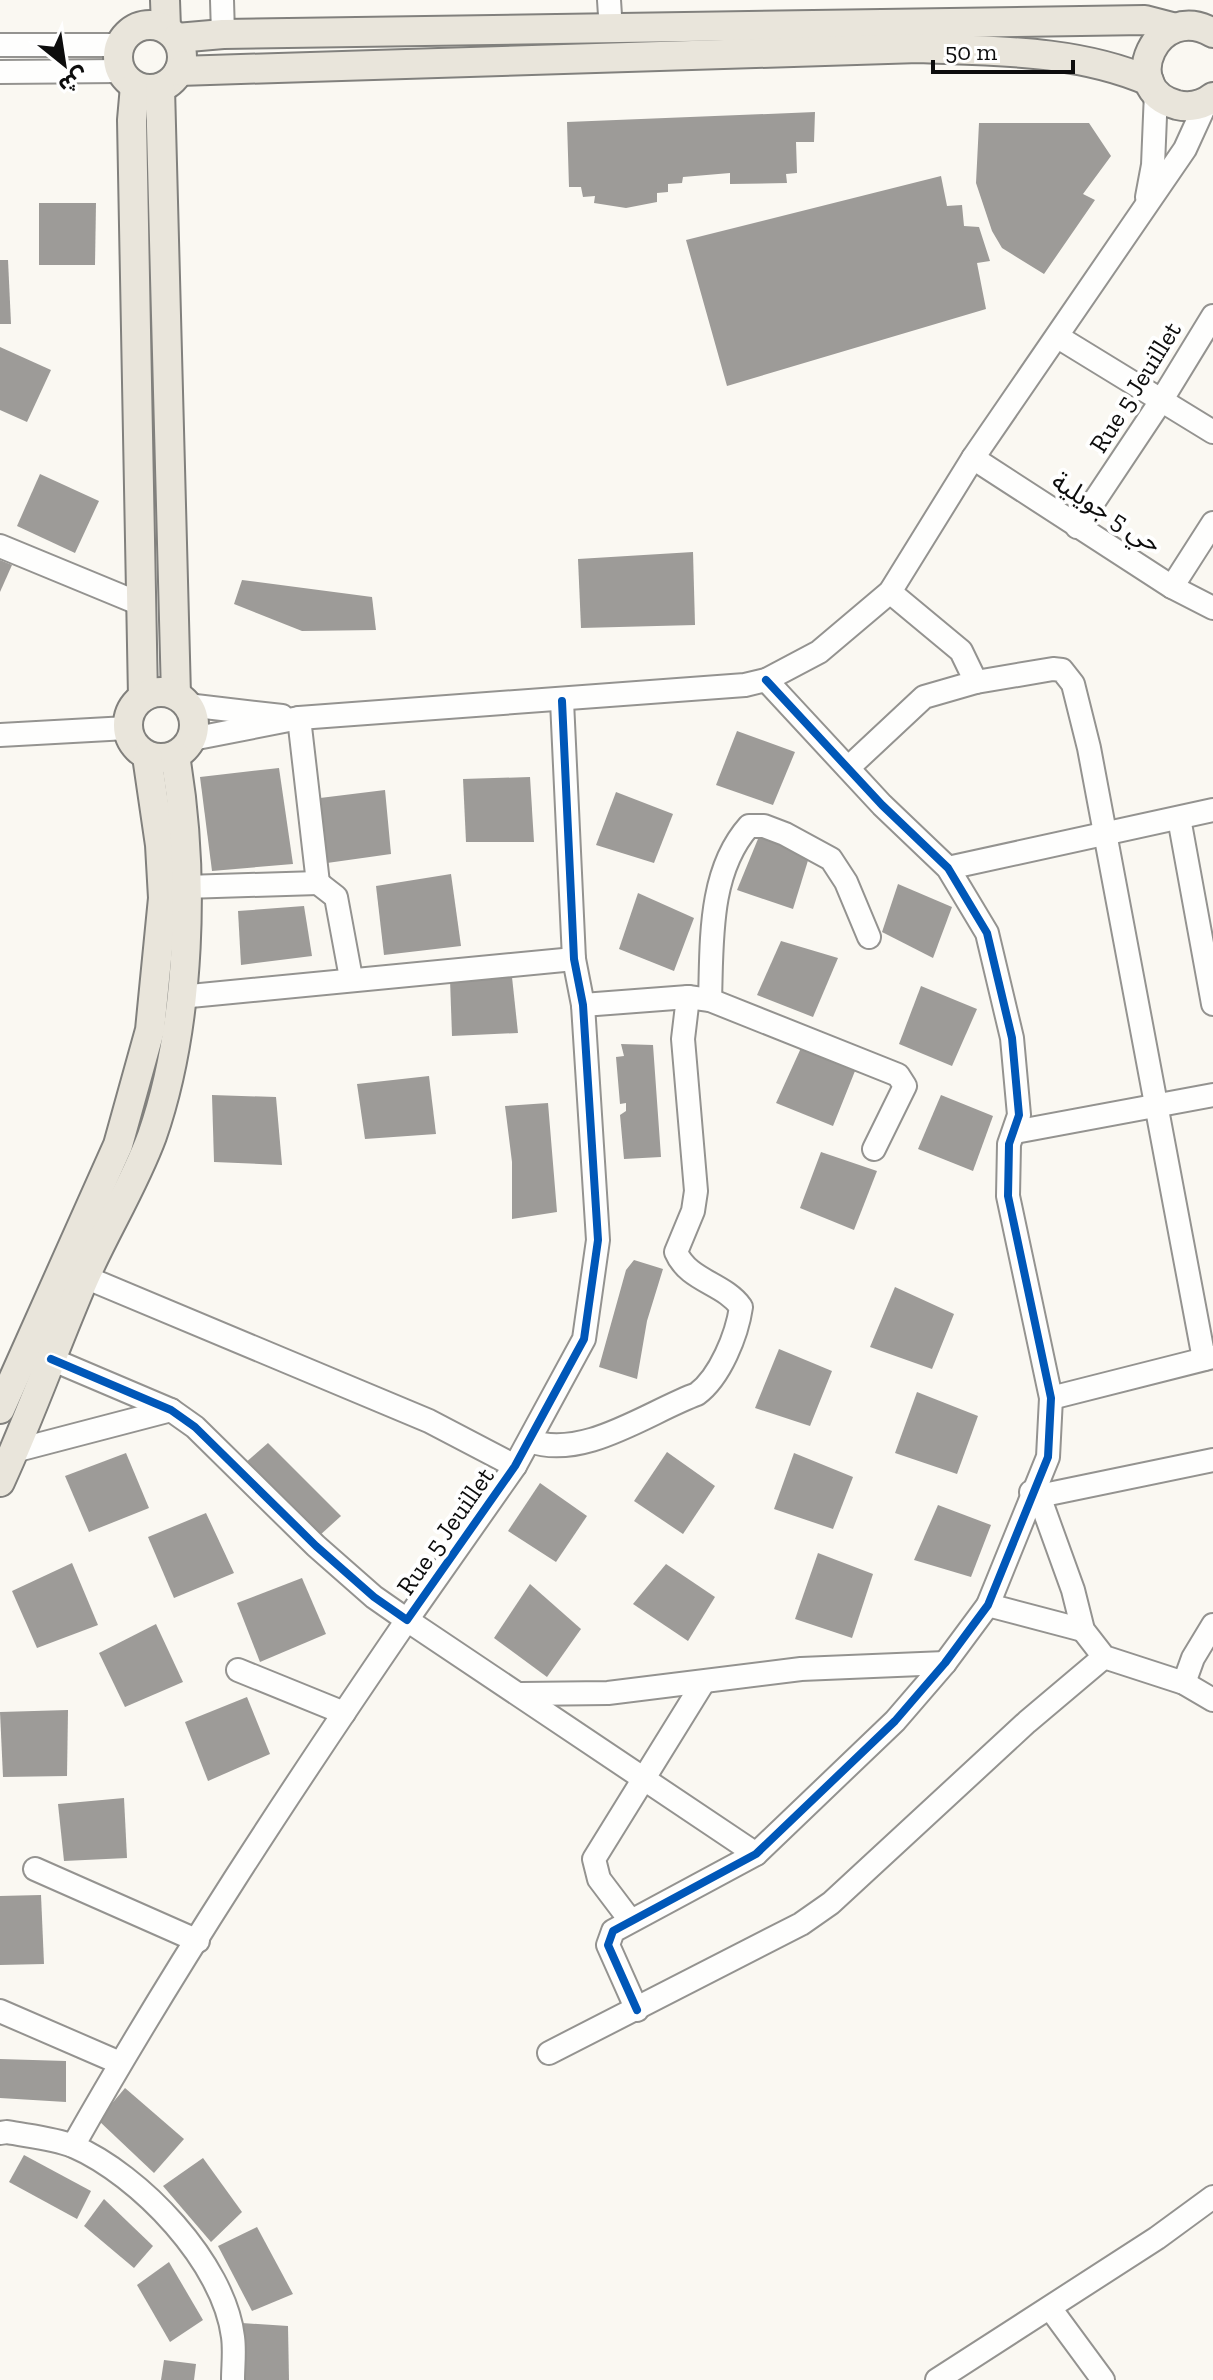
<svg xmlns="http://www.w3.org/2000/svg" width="1213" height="2380" viewBox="0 0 1213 2380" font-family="'Zilla Slab','Noto Sans Arabic',serif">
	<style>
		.building { fill: #9d9b98 }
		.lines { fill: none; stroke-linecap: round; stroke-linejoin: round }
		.minor-casing { stroke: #949390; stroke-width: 26 }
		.major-casing { stroke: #81807d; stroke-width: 32 }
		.minor { stroke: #fefefd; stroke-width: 22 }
		.major { stroke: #e9e5db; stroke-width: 28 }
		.cycleway-casing { stroke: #fff; stroke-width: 13 }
		.cycleway { stroke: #0057b8; stroke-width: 8 }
		.labels { text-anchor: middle; stroke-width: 8; stroke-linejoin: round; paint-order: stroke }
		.street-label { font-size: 26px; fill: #0d0d0d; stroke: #fff }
	</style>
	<rect width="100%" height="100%" fill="#faf8f2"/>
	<g class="building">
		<polygon points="815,112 814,142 796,142 797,173 786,174 787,183 730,184 730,173 683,177 682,183 668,184 668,192 657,193 657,202 626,208 594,203 595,196 583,197 581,187 569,187 567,122"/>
		<polygon points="979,123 1089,123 1111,156 1083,194 1095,200 1044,274 1002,248 992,231 976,183"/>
		<polygon points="941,176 947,206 962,205 964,226 979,227 990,261 977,263 986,309 727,386 686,240"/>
		<polygon points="39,203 96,203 95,265 39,265"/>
		<polygon points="0,260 8,260 11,324 0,324"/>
		<polygon points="0,347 51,370 27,422 0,410"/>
		<polygon points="40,474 99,501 75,553 17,526"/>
		<polygon points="693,552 695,625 581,628 578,559"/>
		<polygon points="0,560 12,565 0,592"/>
		<polygon points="242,580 372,597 376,630 302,631 234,604"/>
		<polygon points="737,731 795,752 773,805 716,785"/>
		<polygon points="279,768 293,864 212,871 200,777"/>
		<polygon points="530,777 534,842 466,842 463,779"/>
		<polygon points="385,790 391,854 327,863 320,798"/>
		<polygon points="616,792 673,814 654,863 596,845"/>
		<polygon points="760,834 810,854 793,909 737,890"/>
		<polygon points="451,874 461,946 384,955 376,886"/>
		<polygon points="898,884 952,907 933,958 882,932"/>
		<polygon points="638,893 694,918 674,971 619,949"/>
		<polygon points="304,906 312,956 241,965 238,911"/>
		<polygon points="781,941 838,958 813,1017 757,995"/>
		<polygon points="512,977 518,1033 452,1036 450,979"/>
		<polygon points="921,986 977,1009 952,1066 899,1044"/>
		<polygon points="621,1044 653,1045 661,1157 624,1159 620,1115 626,1111 626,1103 620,1104 616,1057 624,1056"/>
		<polygon points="801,1048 855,1071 833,1126 776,1103"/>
		<polygon points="429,1076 436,1134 365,1139 357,1084"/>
		<polygon points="212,1095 276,1097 282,1165 214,1162"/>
		<polygon points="941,1095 993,1116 973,1171 918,1149"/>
		<polygon points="548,1103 557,1212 512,1219 512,1162 505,1106"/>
		<polygon points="821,1152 877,1171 854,1230 800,1208"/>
		<polygon points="634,1260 663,1269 647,1321 637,1379 599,1367 626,1270"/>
		<polygon points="895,1287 954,1314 932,1369 870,1347"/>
		<polygon points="779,1349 832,1371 810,1426 755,1408"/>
		<polygon points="917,1392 978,1416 957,1474 895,1453"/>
		<polygon points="268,1443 341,1516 319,1536 244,1464"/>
		<polygon points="667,1452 715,1486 683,1534 634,1501"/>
		<polygon points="126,1453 149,1508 89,1532 65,1476"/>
		<polygon points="794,1453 853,1477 833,1529 774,1509"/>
		<polygon points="540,1483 587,1516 556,1562 508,1531"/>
		<polygon points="938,1505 991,1525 971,1577 914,1560"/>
		<polygon points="206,1513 234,1573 174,1598 148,1537"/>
		<polygon points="818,1553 873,1574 852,1638 795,1619"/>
		<polygon points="72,1563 98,1625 37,1648 12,1591"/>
		<polygon points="666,1564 715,1597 688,1641 633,1604"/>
		<polygon points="302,1578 326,1634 260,1662 237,1603"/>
		<polygon points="530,1584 581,1629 547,1677 494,1638"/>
		<polygon points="156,1624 183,1682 125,1707 99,1653"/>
		<polygon points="247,1697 270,1754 208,1781 185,1722"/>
		<polygon points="68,1710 67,1776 3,1777 0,1712"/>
		<polygon points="124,1798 127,1858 64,1861 58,1804"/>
		<polygon points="41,1895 44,1964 0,1965 0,1896"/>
		<polygon points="0,2059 66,2061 66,2102 0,2098"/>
		<polygon points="125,2088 184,2139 154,2173 98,2120"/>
		<polygon points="24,2155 91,2191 77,2219 9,2182"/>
		<polygon points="203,2158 242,2212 211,2242 163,2186"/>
		<polygon points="104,2199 153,2246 134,2268 84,2226"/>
		<polygon points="257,2227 293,2294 252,2311 218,2246"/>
		<polygon points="169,2262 203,2320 170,2342 137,2285"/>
		<polygon points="242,2323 288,2326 289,2380 245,2380"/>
		<polygon points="164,2360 196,2364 194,2380 161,2380"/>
	</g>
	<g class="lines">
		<defs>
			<g id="minor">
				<polyline points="222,0 223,34"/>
				<polyline points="609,0 611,31"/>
				<polyline points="0,45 119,45"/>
				<polyline points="0,72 120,71"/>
				<polyline points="1147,197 1153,165 1156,92"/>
				<polyline points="1058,337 1213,432"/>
				<polyline points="973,458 1172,587 1213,608"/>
				<polyline points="1077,527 1161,401 1213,316"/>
				<polyline points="0,546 143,605"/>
				<polyline points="1172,587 1213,523"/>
				<polyline points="976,682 1053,669 1062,670 1073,684 1089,748 1204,1359"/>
				<polyline points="187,705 282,716"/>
				<polyline points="299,718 318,883"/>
				<polyline points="0,735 127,728"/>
				<polyline points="192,739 299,718 745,685 766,680 819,652 890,592 973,458 1185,149 1206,103"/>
				<polyline points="848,768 924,697 976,682 961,651 890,592"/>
				<polyline points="1179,818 1213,1004"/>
				<polyline points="948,868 1213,810"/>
				<polyline points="318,883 336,897 351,978"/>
				<polyline points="185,887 318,883"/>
				<polyline points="180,997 574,959"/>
				<path d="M710 1000C712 943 708 872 749 826H764L785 834 831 859 846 882 869 937"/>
				<polyline points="583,1005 688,997 710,1000 898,1075 905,1086 874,1149"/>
				<polyline points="1015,1132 1213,1095"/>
				<polyline points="85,1277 429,1421 515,1466"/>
				<polyline points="51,1359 171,1410 195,1427 316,1546 374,1597 407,1620 515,1466 584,1339 598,1240 583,1005 574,959 562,701"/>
				<polyline points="1051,1398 1213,1357"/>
				<path d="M530 1441C584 1460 648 1412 697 1394 720 1377 737 1335 741 1307 724 1283 688 1281 676 1252L693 1211 696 1191 683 1039 688 997"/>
				<polyline points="14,1451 171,1410"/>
				<polyline points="1031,1492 1039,1496 1213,1460"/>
				<polyline points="1039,1496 1073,1590 1083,1630 1104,1657 1184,1683 1213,1700"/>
				<polyline points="988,1605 1083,1630"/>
				<polyline points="238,1670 344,1713"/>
				<polyline points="1184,1683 1193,1658 1213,1625"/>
				<polyline points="521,1694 608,1693 801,1669 945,1663"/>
				<polyline points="35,1869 198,1941"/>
				<polyline points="630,1920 599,1879 594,1859 703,1683"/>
				<polyline points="637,2010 608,1945 613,1931 756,1854 895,1721 945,1663 988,1605 1048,1457 1051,1398 1008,1196 1009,1144 1019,1115 1012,1038 987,933 948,868 882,805 766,680"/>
				<polyline points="0,2011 120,2063"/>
				<polyline points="549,2053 801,1924 831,1903 1027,1722 1104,1657"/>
				<path d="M0 2133 7 2132C28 2136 53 2138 73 2146 140 2175 224 2263 233 2337 235 2351 233 2366 233 2380"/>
				<path d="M73 2146C175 1966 290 1791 407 1620L756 1854"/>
				<polyline points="1050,2308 1103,2380"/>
				<polyline points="937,2380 1157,2238 1213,2197"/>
			</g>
			<g id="major">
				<polyline points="165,0 166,28"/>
				<circle cx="150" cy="57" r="32"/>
				<path d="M1213 33C1157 0 1116 89 1177 105 1190 108 1203 105 1213 97"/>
				<polyline points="177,38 223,34 1145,20 1172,27"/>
				<path d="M179 71 919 48C996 51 1078 50 1149 81"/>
				<polyline points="135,86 132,120 143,697"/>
				<polyline points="160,88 176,695"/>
				<circle cx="161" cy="725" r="33"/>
				<polyline points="0,1409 118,1145 150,1030 163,898 160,845 147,756"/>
				<path d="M0 1482C31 1415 55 1346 84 1279 105 1231 134 1185 152 1136 191 1024 195 872 175 756"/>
			</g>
		</defs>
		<use href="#minor" class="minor-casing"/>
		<use href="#major" class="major-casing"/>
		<use href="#minor" class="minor"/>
		<use href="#major" class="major"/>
		<defs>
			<g id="cycleway">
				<polyline points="51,1359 171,1410 195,1427 316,1546 374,1597 407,1620 515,1466 584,1339 598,1240 583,1005 574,959 562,701"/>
				<polyline points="637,2010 608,1945 613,1931 756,1854 895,1721 945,1663 988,1605 1048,1457 1051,1398 1008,1196 1009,1144 1019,1115 1012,1038 987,933 948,868 882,805 766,680"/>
			</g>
		</defs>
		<use href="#cycleway" class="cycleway-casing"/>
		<use href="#cycleway" class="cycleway"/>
	</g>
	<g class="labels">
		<g class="street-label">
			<text transform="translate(1135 387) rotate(-58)" y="9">Rue 5 Jeuillet</text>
			<text transform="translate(1107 512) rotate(33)" y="9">حي 5 جويلية</text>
			<text transform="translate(445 1531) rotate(-55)" y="9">Rue 5 Jeuillet</text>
		</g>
	</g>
	<g transform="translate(64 64) rotate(150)" stroke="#ffffff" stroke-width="6" paint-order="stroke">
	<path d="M0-6L14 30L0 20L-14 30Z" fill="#0d0d0d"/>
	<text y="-12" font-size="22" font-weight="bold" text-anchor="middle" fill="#0d0d0d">ش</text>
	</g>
	<path d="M933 60v12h140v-12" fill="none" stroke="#0d0d0d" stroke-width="4"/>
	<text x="945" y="60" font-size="24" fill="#0d0d0d" stroke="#ffffff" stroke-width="6" paint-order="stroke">50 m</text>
</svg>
